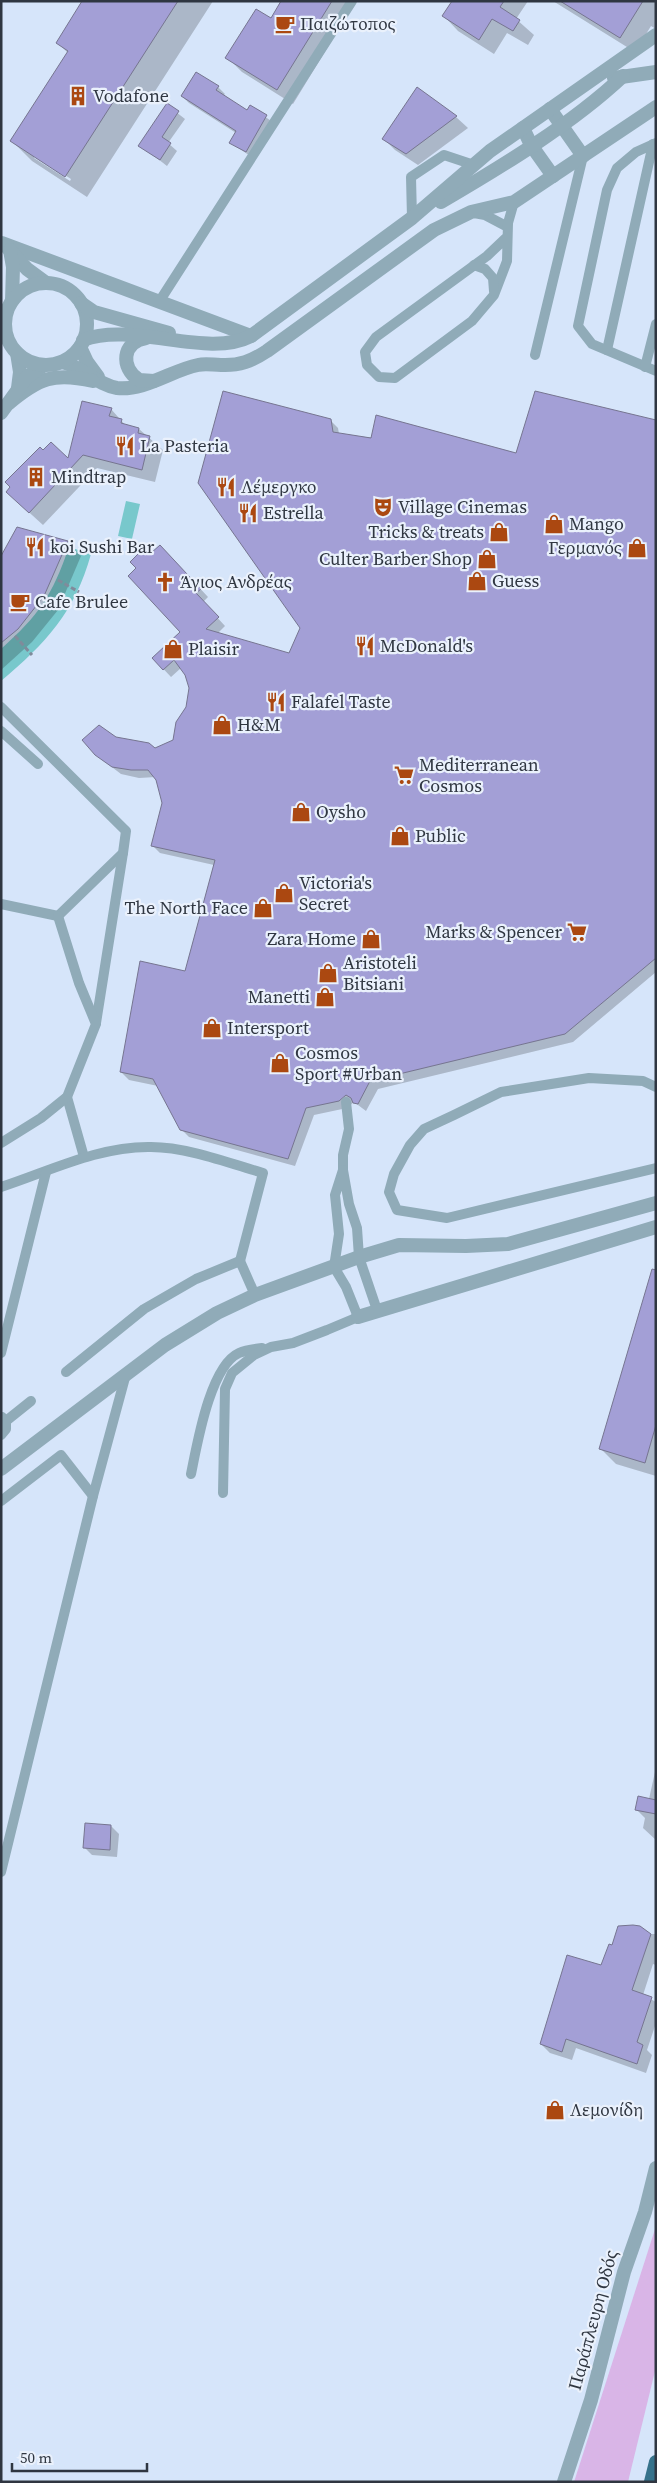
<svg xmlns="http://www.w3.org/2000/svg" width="657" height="2483" viewBox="0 0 657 2483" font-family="'Source Serif 4',serif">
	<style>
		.green { fill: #d9b5e7 }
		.water { fill: #78c8cc }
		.shadow { fill: #0003; fill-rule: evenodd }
		.building { fill: #a39fd6; stroke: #767590 }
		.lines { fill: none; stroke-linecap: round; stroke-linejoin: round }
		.path { stroke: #808b9b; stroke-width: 3; stroke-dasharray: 5 2.5; stroke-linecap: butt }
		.service { stroke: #90abb8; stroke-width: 10 }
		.minor { stroke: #90abb8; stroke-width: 14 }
		.tertiary { stroke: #90abb8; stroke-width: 14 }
		.trunk { stroke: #36728b; stroke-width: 14 }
		.labels { text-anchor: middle; stroke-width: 4.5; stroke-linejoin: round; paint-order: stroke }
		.poi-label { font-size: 18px; fill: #2f3641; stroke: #eaf1fc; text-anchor: start }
		.street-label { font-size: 18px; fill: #2f3641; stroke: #eaf1fc }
	</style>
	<rect width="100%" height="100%" fill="#d6e5fa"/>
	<polygon class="green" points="656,2226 656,2367 628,2482 574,2482"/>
	<g class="water">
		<polygon points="126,501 140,504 132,539 118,536"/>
		<path d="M69 547 91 554C75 612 46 643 1 681V649C39 615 52 596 69 547Z"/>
	</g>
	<g class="shadow">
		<path d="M84 1H213L87 197 32 161 11 140 68 53 57 42ZM34 155 71 179 70 181 34 158Z"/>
		<polygon points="282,1 356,1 293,104 242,72 227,57 271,19"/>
		<polygon points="453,1 528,1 516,19 534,35 528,45 507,33 494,54 458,31 444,16"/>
		<polygon points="553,1 656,1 656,29 651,26 635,52"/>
		<polygon points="218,87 225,94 223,96 248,112 251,107 274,123 253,158 230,142 236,133 189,103 182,96"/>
		<polygon points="167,105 185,119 168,143 177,151 167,166 140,145"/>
		<polygon points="456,117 468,128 418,165 395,150 384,139"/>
		<polygon points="111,409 126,426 139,429 163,450 155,482 97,468 43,525 21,505 12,488 68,460"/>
		<polygon points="330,420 338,428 339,434 517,454 656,421 656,972 573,1042 378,1089 366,1111 354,1102 347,1108 314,1115 295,1166 189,1137 181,1129 158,1086 129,1080 121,1072 186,972 214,865 160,853 153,846 163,803 156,777 139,778 121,774 96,755 116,738 155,750 174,740 187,707 191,688 186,674 181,668 171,677 153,658 182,632 151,555 168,554 208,597 203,602 225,626 217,634 290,654 302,628"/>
		<polygon points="67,542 81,556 58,610 32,642 1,670 1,562"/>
		<polygon points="656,1270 656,1476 616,1464 601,1449"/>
		<polygon points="655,1772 656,1772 656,1840 643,1828 645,1818 636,1809 649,1799"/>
		<polygon points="111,1826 119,1834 117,1857 92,1855 85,1848"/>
		<polygon points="648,1934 656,1934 656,1965 653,1964 643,1995 656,2002 656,2023 647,2050 652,2055 646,2073 576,2048 572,2060 550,2053 541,2044 602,1967 612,1947"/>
	</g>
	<g class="building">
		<polygon points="82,1 178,1 65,177 10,141 68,51 56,43"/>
		<polygon points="281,1 332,1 277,90 225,58 256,9 271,18"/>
		<polygon points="452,1 504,1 500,7 520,20 513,31 492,19 479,40 442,16"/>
		<polygon points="560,1 643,1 620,38"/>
		<polygon points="196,72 219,86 216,90 247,110 250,105 267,115 246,152 229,143 236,131 181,96"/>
		<polygon points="417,87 457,116 406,154 382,139"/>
		<polygon points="167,103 179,111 162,137 171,143 160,160 138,146"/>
		<polygon points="223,391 331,419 333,432 371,438 376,415 516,453 535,391 656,420 656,958 565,1034 370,1081 358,1104 353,1103 351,1098 346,1095 339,1101 306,1108 288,1159 180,1130 153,1079 120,1072 140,961 185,971 215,860 151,846 162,803 156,780 148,770 131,770 112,767 95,755 82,740 99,725 116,737 149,743 155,748 173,740 176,722 186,707 189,688 185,675 174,660 163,670 152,658 180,632 128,576 136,568 130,562 145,547 151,553 160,545 201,589 196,593 219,617 206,629 289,653 300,628 198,483"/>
		<polygon points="82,401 112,408 109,416 122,419 121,423 139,428 138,433 150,436 142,470 83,455 29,513 6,492 10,487 5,482 40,447 43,450 51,442 68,458"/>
		<polygon points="17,527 68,541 44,596 18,629 1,643 1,556"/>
		<polygon points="652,1269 656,1270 656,1425 645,1463 599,1449"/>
		<polygon points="638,1796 656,1800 656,1814 635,1810"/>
		<polygon points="85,1823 111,1825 110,1850 83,1848"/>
		<polygon points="633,1925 640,1926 651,1934 632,1990 652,1997 637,2042 643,2045 637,2064 566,2039 562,2052 540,2044 567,1955 601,1965 609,1944 612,1945 618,1926"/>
	</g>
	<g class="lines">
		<g class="path">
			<polyline points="58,580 79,592"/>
			<polyline points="15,636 32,655"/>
		</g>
		<g class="service">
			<polyline points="656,143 636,152 617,168 607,190 578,326 592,344 656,371"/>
			<polyline points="474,213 485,215 504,225 508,223"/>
			<polyline points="412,218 411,177 444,155 474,165"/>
			<polyline points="506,238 487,256 376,337 365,352 367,365 379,377 395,378 472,321 494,295 507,261 508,223 514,202"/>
			<polyline points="474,265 485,269 493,278 494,291"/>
			<polyline points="159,302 352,1"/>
			<polyline points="607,350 653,144"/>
			<polyline points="535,355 583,156"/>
			<polyline points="645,367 656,324"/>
			<polyline points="1,707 126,831 123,853 58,916"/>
			<polyline points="1,731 38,764"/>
			<polyline points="1,904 58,916"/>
			<polyline points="96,1023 123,853"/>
			<polyline points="656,1087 643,1081 589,1078 501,1092 454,1115 424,1129 410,1145 394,1174 389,1192 397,1210 447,1218 656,1168"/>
			<polyline points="67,1097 84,1157"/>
			<polyline points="1,1143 41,1118 67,1097 96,1024 79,983 58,916"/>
			<polyline points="343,1170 343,1155 349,1129 346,1102"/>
			<path d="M1 1187C50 1171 99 1146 151 1147 187 1147 229 1163 263 1173L240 1261"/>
			<polyline points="1,1353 46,1172"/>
			<polyline points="66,1372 144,1309 196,1279 240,1261 255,1295"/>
			<polyline points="6,1421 31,1401"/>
			<polyline points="1,1435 6,1429 6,1421 2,1417"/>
			<path d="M191 1474C197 1445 210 1366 239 1353 246 1350 254 1349 262 1348"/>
			<polyline points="223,1493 225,1389 232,1373 254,1355 271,1347 293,1343 327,1330 358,1317 346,1287 334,1267 339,1234 335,1195 343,1170 349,1204 357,1228 359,1257 377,1310"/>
			<polyline points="1,1501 61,1455 93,1496"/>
			<polyline points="1,1872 93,1496 126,1374"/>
		</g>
		<g class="minor">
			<polyline points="550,109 583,156"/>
			<polyline points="523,128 531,145 553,176"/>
			<polyline points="2,243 251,336"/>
			<polyline points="6,246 27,269 46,283"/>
			<polyline points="10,250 13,267 12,301"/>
			<polyline points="80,347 87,362 98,377"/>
			<polyline points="17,353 20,372 18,388"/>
			<path d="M62 362C82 366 97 385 117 388 145 391 172 370 198 365 206 363 213 365 221 365 239 366 252 361 267 351L434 230 471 212 514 202 656 107"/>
			<path d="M9 403C39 378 54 372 93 381"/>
			<polyline points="1,413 27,377 44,365"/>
			<polyline points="358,1317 656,1227"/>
			<polyline points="1,1469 165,1345 217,1313 255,1295 359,1257 399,1245 466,1246 508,1244 656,1203"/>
		</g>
		<g class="tertiary">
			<polyline points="614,78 656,72"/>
			<path d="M441 202C501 167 572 124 623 76"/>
			<circle cx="46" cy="324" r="41"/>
			<polyline points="81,303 94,312 169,333"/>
			<path d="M146 338C122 342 120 368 139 380L154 381"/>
			<path d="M83 340C133 321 207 359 251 336L412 218 490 151 656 35"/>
			<polyline points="564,2482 591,2400 624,2272 645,2212 656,2168"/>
		</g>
		<polyline class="trunk" points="651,2482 656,2462"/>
	</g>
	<defs>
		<symbol id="cafe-bare" viewBox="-9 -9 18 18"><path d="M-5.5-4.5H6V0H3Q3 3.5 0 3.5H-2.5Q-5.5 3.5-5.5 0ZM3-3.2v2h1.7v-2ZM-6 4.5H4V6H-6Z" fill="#ab4811" stroke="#eaf1fc" stroke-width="2.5" paint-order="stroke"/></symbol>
		<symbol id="building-bare" viewBox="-9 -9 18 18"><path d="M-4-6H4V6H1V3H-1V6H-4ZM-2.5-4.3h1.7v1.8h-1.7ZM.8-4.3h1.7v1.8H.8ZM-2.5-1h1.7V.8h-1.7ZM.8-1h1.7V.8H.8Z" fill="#ab4811" stroke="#eaf1fc" stroke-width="2.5" paint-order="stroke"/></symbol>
		<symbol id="restaurant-bare" viewBox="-9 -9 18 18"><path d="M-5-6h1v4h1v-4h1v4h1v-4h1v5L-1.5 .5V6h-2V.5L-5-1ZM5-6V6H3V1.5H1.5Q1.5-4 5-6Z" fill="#ab4811" stroke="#eaf1fc" stroke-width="2.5" paint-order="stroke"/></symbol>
		<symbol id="theatre-bare" viewBox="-9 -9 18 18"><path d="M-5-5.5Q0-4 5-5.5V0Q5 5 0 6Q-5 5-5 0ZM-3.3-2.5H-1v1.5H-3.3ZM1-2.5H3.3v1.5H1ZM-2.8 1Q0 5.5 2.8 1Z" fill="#ab4811" stroke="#eaf1fc" stroke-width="2.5" paint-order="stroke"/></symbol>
		<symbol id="shop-bare" viewBox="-9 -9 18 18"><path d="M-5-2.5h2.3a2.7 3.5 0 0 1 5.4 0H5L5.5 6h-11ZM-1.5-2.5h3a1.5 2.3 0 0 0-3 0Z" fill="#ab4811" stroke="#eaf1fc" stroke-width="2.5" paint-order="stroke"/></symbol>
		<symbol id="church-bare" viewBox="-9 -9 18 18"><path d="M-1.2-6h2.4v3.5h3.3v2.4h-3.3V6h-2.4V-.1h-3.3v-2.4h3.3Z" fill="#ab4811" stroke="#eaf1fc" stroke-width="2.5" paint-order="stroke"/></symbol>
		<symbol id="supermarket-bare" viewBox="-9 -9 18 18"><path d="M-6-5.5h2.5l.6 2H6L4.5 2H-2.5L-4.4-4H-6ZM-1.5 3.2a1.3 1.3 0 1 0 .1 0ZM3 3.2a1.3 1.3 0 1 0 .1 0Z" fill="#ab4811" stroke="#eaf1fc" stroke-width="2.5" paint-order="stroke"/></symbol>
	</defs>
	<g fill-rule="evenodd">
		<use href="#cafe-bare" x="271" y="10" width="28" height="28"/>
		<use href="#building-bare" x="64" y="82" width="28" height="28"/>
		<use href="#restaurant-bare" x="111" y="432" width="28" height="28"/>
		<use href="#building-bare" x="22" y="463" width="28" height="28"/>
		<use href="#restaurant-bare" x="212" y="473" width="28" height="28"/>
		<use href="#theatre-bare" x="369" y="493" width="28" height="28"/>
		<use href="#restaurant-bare" x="234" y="499" width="28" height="28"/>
		<use href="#shop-bare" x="540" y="510" width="28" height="28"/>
		<use href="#shop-bare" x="485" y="518" width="28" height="28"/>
		<use href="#restaurant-bare" x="21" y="533" width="28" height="28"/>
		<use href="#shop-bare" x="623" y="534" width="28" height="28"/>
		<use href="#shop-bare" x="473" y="545" width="28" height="28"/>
		<use href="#shop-bare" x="463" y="567" width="28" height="28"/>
		<use href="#church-bare" x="151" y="568" width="28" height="28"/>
		<use href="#cafe-bare" x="6" y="588" width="28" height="28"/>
		<use href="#restaurant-bare" x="351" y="632" width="28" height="28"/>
		<use href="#shop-bare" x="159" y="635" width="28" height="28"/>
		<use href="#restaurant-bare" x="262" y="688" width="28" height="28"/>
		<use href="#shop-bare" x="208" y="711" width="28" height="28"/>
		<use href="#supermarket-bare" x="390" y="761" width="28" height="28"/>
		<use href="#shop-bare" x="287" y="798" width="28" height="28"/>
		<use href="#shop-bare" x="386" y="822" width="28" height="28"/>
		<use href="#shop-bare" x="270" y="879" width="28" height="28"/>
		<use href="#shop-bare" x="249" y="894" width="28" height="28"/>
		<use href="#supermarket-bare" x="563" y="918" width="28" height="28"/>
		<use href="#shop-bare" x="357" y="925" width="28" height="28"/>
		<use href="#shop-bare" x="314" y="959" width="28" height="28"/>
		<use href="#shop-bare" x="311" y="983" width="28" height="28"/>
		<use href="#shop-bare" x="198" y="1014" width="28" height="28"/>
		<use href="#shop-bare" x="266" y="1049" width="28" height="28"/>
		<use href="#shop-bare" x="541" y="2096" width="28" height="28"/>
	</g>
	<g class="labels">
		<g class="poi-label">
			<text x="300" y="30">Παιζώτοπος</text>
			<text x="93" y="102">Vodafone</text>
			<text x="140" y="452">La Pasteria</text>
			<text x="51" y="483">Mindtrap</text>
			<text x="241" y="493">Λέμεργκο</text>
			<text x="398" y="513">Village Cinemas</text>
			<text x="263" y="519">Estrella</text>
			<text x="569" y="530">Mango</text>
			<text x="484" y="538" text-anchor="end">Tricks &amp; treats</text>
			<text x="50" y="553">koi Sushi Bar</text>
			<text x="622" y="554" text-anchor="end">Γερμανός</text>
			<text x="472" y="565" text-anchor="end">Culter Barber Shop</text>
			<text x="492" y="587">Guess</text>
			<text x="180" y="588">Άγιος Ανδρέας</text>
			<text x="35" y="608">Cafe Brulee</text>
			<text x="380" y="652">McDonald's</text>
			<text x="188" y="655">Plaisir</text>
			<text x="291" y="708">Falafel Taste</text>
			<text x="237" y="731">H&amp;M</text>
			<text x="419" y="771">Mediterranean<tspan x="419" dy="21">Cosmos</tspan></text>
			<text x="316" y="818">Oysho</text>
			<text x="415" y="842">Public</text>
			<text x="299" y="889">Victoria's<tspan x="299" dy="21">Secret</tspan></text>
			<text x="248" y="914" text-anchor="end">The North Face</text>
			<text x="562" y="938" text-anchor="end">Marks &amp; Spencer</text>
			<text x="356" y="945" text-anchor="end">Zara Home</text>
			<text x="343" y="969">Aristoteli<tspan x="343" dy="21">Bitsiani</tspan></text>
			<text x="310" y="1003" text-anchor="end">Manetti</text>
			<text x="227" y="1034">Intersport</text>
			<text x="295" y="1059">Cosmos<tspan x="295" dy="21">Sport #Urban</tspan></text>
			<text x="570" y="2116">Λεμονίδη</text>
		</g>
		<g class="street-label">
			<text transform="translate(593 2320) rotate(-75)" y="6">Παράπλευρη Οδός</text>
		</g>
	</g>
	<rect width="657" height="2483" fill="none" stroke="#2f3641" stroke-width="5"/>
	<path d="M12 2463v8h135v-8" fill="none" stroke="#2f3641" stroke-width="2.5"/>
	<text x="20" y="2463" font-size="15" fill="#2f3641" stroke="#eaf1fc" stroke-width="4" paint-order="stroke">50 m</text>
</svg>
